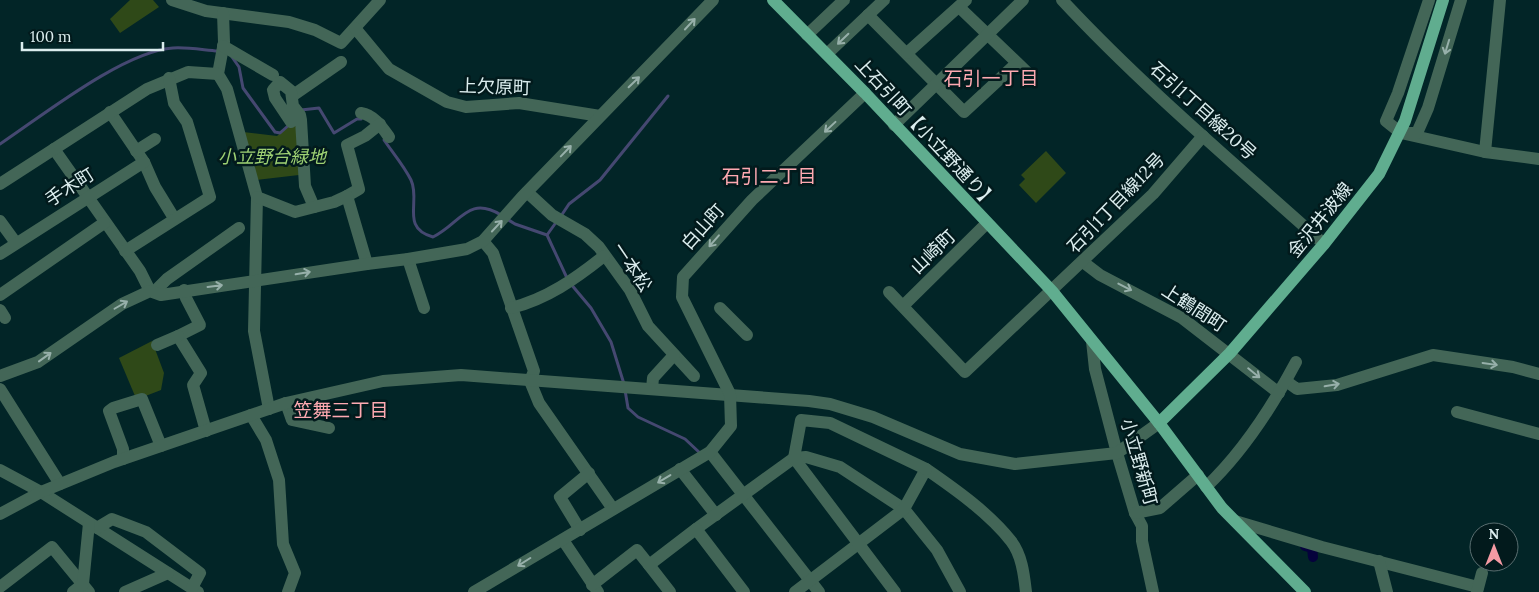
<svg xmlns="http://www.w3.org/2000/svg" width="1539" height="592" viewBox="0 0 1539 592" font-family="Lora,'Noto Sans JP',serif">
	<style>
		.green { fill: #2f4918 }
		.lines { fill: none; stroke-linecap: round; stroke-linejoin: round }
		.stream { stroke: #454871; stroke-width: 3 }
		.canal { stroke: #05023c; stroke-width: 10 }
		.minor { stroke: #436657; stroke-width: 12 }
		.major { stroke: #60ad8f; stroke-width: 12 }
		.oneway { stroke: #97b0aa }
		.labels { text-anchor: middle; stroke-width: 5; stroke-linejoin: round; paint-order: stroke }
		.street-label { font-size: 18px; fill: #dbedee; stroke: #021a1c }
		.park-label { font-size: 18px; font-style: italic; fill: #9ed173; stroke: #021a1c }
		.neighbourhood-label { font-size: 19px; fill: #fea9b1; stroke: #021a1c }
	</style>
	<rect width="100%" height="100%" fill="#022527"/>
	<g class="green">
		<polygon points="130,0 153,0 159,7 120,33 110,19"/>
		<polygon points="296,119 299,175 256,180 243,132 277,136"/>
		<polygon points="1046,151 1066,173 1036,203 1019,185 1025,179 1021,175"/>
		<polygon points="152,341 164,373 161,390 143,397 135,396 119,358"/>
	</g>
	<g class="lines">
		<g class="stream">
			<polyline points="232,57 239,67 243,88 275,132 280,133 289,125"/>
			<polyline points="301,110 319,108 334,133 357,119 361,119"/>
			<path d="M384 140C393 153 404 166 411 180 421 201 400 228 433 237 461 223 468 195 501 215"/>
			<path d="M0 144C42 116 124 51 173 48 187 47 204 50 218 51"/>
			<polyline points="561,216 569,204 600,180 668,96"/>
			<polyline points="507,219 515,224 547,235 567,278"/>
			<polyline points="547,235 557,221"/>
			<polyline points="570,283 591,308 611,342 624,384"/>
			<polyline points="625,390 628,408 638,417 685,439 700,453"/>
		</g>
		<polyline class="canal" points="1305,546 1312,548 1313,557"/>
		<g class="minor">
			<polyline points="172,0 206,11 289,22 315,30 341,43 380,0"/>
			<path d="M1062 0C1143 87 1235 164 1324 244"/>
			<polyline points="1429,0 1398,93 1386,121 1401,133 1485,152 1539,159"/>
			<polyline points="959,7 1032,77"/>
			<polyline points="223,13 224,42 218,74 227,89 257,197 254,331 269,409"/>
			<polyline points="868,15 964,112 1017,63"/>
			<polyline points="355,28 389,69 447,102 466,107 519,103 600,116"/>
			<polyline points="807,35 844,0"/>
			<polyline points="223,46 273,75"/>
			<polyline points="907,53 966,0"/>
			<polyline points="827,54 884,0"/>
			<polyline points="292,96 341,62"/>
			<polyline points="110,112 144,162 155,187 174,218"/>
			<path d="M361 113C374 115 382 127 389 137"/>
			<polyline points="291,122 275,98 273,90 280,82 291,91 293,106 300,115 301,120 305,186 314,207"/>
			<polyline points="894,125 1023,0"/>
			<polyline points="1406,133 1417,133 1428,108 1461,0"/>
			<polyline points="54,149 140,271 150,291"/>
			<polyline points="136,151 155,139"/>
			<polyline points="1485,152 1500,0"/>
			<polyline points="0,184 147,89 188,72 218,74"/>
			<polyline points="527,192 552,215 585,234 599,247 630,290 648,326 694,376"/>
			<polyline points="347,196 359,189 347,145 365,136 380,124"/>
			<polyline points="257,197 295,212 334,202 347,196 367,264"/>
			<polyline points="0,221 16,243"/>
			<polyline points="483,241 493,253 534,371 530,381 539,403 613,509"/>
			<polyline points="125,251 210,197 187,122 174,103 169,78"/>
			<polyline points="0,254 144,162"/>
			<polyline points="408,259 424,308"/>
			<polyline points="1083,262 1100,275 1182,318 1279,393"/>
			<polyline points="184,290 186,298 200,325 178,336 201,373 193,385 206,431"/>
			<polyline points="154,292 167,279 239,228"/>
			<polyline points="889,292 965,372 1153,194 1203,136"/>
			<polyline points="0,295 104,223"/>
			<polyline points="903,306 987,223"/>
			<path d="M511 308C547 299 575 279 604 256"/>
			<polyline points="720,308 747,335"/>
			<polyline points="0,310 5,318"/>
			<polyline points="1092,341 1095,369 1117,453 1135,513 1142,526 1142,541 1153,592"/>
			<polyline points="157,345 178,336"/>
			<polyline points="0,376 38,362 122,304 150,291 161,295 367,264 408,259 467,249 483,241 522,197 713,0"/>
			<polyline points="1286,381 1297,389 1337,385 1433,355 1513,367 1539,374"/>
			<polyline points="0,389 60,484"/>
			<polyline points="652,389 653,378 674,355"/>
			<polyline points="286,403 292,420 329,428"/>
			<polyline points="1457,412 1539,434"/>
			<polyline points="251,415 266,440 279,480 283,544 295,573 288,592"/>
			<polyline points="710,452 819,592"/>
			<polyline points="123,459 123,449 109,411 113,408 142,399 161,446"/>
			<polyline points="680,469 716,515"/>
			<polyline points="0,470 41,492 198,592"/>
			<path d="M1206 487C1243 452 1272 407 1296 362"/>
			<polyline points="1135,513 1160,508 1198,475"/>
			<polyline points="0,514 41,492 114,462 286,403 383,381 461,375 809,401 830,404 873,417 960,454 1015,464 1117,453 1159,423"/>
			<polyline points="1235,521 1322,547 1478,587"/>
			<polyline points="97,528 112,519 146,532 200,573 192,588"/>
			<polyline points="696,529 794,458 806,457 840,467 904,509 937,550 960,592"/>
			<polyline points="580,530 560,497 589,473"/>
			<polyline points="563,540 598,592"/>
			<polyline points="1379,561 1387,592"/>
			<polyline points="649,565 670,592"/>
			<polyline points="592,585 637,550 649,565 696,529 744,592"/>
			<polyline points="0,587 52,547 89,592"/>
			<polyline points="73,592 83,584 89,523"/>
			<polyline points="125,592 168,573"/>
			<polyline points="474,592 710,452 731,426 730,394 682,297 683,277 752,200 865,93"/>
			<path d="M795 592 904 509 926 469C955 489 989 513 1011 541 1022 555 1024 575 1026 592"/>
			<polyline points="895,592 794,458 801,420 830,423 926,469"/>
			<polyline points="1477,592 1482,573"/>
		</g>
		<g class="major">
			<polyline points="773,0 865,93 1052,291 1159,423 1222,508 1305,592"/>
			<polyline points="1159,423 1230,353 1324,244 1379,174 1405,121 1443,0"/>
		</g>
	</g>
	<defs><path id="oneway-shaft" d="M-6 0H5M1.5-3L5.5 0L1.5 3" fill="none" stroke-width="1.6" stroke-linecap="round" stroke-linejoin="round" transform="scale(1.25)"/></defs>
	<g class="oneway">
		<use href="#oneway-shaft" transform="translate(690 24) rotate(-47)"/>
		<use href="#oneway-shaft" transform="translate(843 39) rotate(136)"/>
		<use href="#oneway-shaft" transform="translate(1447 47) rotate(107)"/>
		<use href="#oneway-shaft" transform="translate(634 82) rotate(-44)"/>
		<use href="#oneway-shaft" transform="translate(830 127) rotate(137)"/>
		<use href="#oneway-shaft" transform="translate(566 151) rotate(-46)"/>
		<use href="#oneway-shaft" transform="translate(497 226) rotate(-47)"/>
		<use href="#oneway-shaft" transform="translate(714 241) rotate(131)"/>
		<use href="#oneway-shaft" transform="translate(303 273) rotate(-10)"/>
		<use href="#oneway-shaft" transform="translate(215 286) rotate(-7)"/>
		<use href="#oneway-shaft" transform="translate(1125 287) rotate(27)"/>
		<use href="#oneway-shaft" transform="translate(121 305) rotate(-30)"/>
		<use href="#oneway-shaft" transform="translate(45 357) rotate(-36)"/>
		<use href="#oneway-shaft" transform="translate(1490 364) rotate(8)"/>
		<use href="#oneway-shaft" transform="translate(1254 373) rotate(39)"/>
		<use href="#oneway-shaft" transform="translate(1332 385) rotate(-10)"/>
		<use href="#oneway-shaft" transform="translate(664 479) rotate(149)"/>
		<use href="#oneway-shaft" transform="translate(524 562) rotate(148)"/>
	</g>
	<g class="labels">
		<g class="street-label">
			<text transform="translate(495 87) rotate(2)" y="6">上欠原町</text>
			<text transform="translate(1203 111) rotate(42)" y="6">石引1丁目線20号</text>
			<text transform="translate(926 133) rotate(47)" y="6">上石引町【小立野通り】</text>
			<text transform="translate(70 187) rotate(-33)" y="6">手木町</text>
			<text transform="translate(1116 203) rotate(-46)" y="6">石引1丁目線12号</text>
			<text transform="translate(1320 220) rotate(-51)" y="6">金沢井波線</text>
			<text transform="translate(703 227) rotate(-48)" y="6">白山町</text>
			<text transform="translate(933 252) rotate(-44)" y="6">山崎町</text>
			<text transform="translate(632 267) rotate(56)" y="6">一本松</text>
			<text transform="translate(1194 308) rotate(33)" y="6">上鶴間町</text>
			<text transform="translate(1139 462) rotate(74)" y="6">小立野新町</text>
		</g>
		<g class="park-label">
			<text x="272" y="163">小立野台緑地</text>
		</g>
		<g class="neighbourhood-label">
			<text x="991" y="85">石引一丁目</text>
			<text x="769" y="183">石引二丁目</text>
			<text x="341" y="417">笠舞三丁目</text>
		</g>
	</g>
	<g transform="translate(1494 547)"><circle r="24" fill="#021a1c" stroke="#596e70"/>
	<path d="M0-4L9 19L0 12L-9 19Z" fill="#f49aa3"/>
	<text y="-8" font-size="14" font-weight="bold" text-anchor="middle" fill="#dbedee">N</text>
	</g>
	<path d="M22 42v8h141v-8" fill="none" stroke="#dbedee" stroke-width="2.5"/>
	<text x="30" y="42" font-size="15" fill="#dbedee" stroke="#021a1c" stroke-width="4" paint-order="stroke">100 m</text>
</svg>
